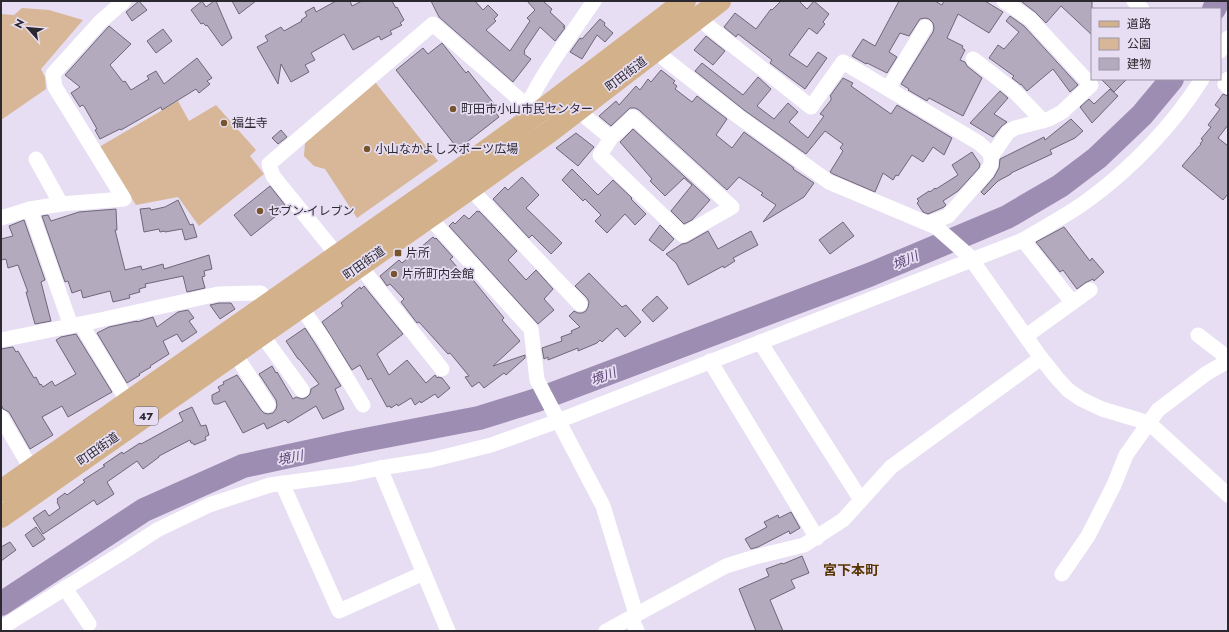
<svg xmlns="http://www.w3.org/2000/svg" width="1229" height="632" viewBox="0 0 1229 632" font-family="Jost,'Noto Sans JP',sans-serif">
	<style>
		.green { fill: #d7b797 }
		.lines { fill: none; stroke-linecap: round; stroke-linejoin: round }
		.river { stroke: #9e8db2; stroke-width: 24 }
		.building { fill: #b3aabe; stroke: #6f6679 }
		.street { stroke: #fff; stroke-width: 15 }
		.primary { stroke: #d3b18a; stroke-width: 22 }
		.poi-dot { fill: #78542d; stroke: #e7def3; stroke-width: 1.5 }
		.labels { text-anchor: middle; stroke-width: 3.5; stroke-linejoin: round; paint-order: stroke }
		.shield { fill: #e7def3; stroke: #645f6a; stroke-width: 1 }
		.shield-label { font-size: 11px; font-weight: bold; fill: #2c2830 }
		.street-label { font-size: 12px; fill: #2c2830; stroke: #e7def3 }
		.poi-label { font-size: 12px; fill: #2c2830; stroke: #e7def3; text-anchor: start }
		.water-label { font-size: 13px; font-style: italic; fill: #5a4173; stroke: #e7def3 }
		.quarter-label { font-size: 14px; font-weight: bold; fill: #593400; stroke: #e7def3 }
	</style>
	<rect width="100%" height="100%" fill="#e7def3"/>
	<g class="green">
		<polygon points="22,8 49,10 83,20 41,69 45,77 46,89 1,120 1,14 14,15"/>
		<polygon points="375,82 438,161 357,218 325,169 314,166 304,156 305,143"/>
		<polygon points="178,101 189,121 216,105 256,150 250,156 264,174 199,226 178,197 136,205 99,147"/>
	</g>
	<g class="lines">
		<g class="river">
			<polyline points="1214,9 1218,1"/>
			<polyline points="1,604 144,510 243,466 349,443 479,418 537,400 869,275 1007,217 1060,186 1097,158 1142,115 1172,79"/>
		</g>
	</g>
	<g class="building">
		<polygon points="139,1 147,10 132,21 126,12"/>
		<polygon points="202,1 206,7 214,1 216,1 232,38 222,46 207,25 206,26 203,23 201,24 191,10"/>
		<polygon points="232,1 256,1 239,14"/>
		<polygon points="336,1 350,1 352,6 362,1 392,1 396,8 397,7 404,20 400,23 402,25 390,31 392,34 381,40 379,36 353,50 344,34 311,53 315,60 305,65 309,72 291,82 281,64 278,84 257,47 268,41 265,36 281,27 284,31 302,21 301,20 307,16 305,12 314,7 316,12"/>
		<polygon points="431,1 475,1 483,10 488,5 498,15 494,19 496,21 486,30 510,51 530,21 527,18 535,10 527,1 543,1 552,9 550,12 565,26 563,27 565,28 555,41 540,27 524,51 525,52 524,54 531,59 513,82 439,17"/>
		<polygon points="781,1 799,1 807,9 814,1 829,14 823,22 825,24 817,34 809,28 789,55 807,67 818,52 827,58 805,89 770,63 772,60 738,34 736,37 724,27 735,13 756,29 771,9 772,10"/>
		<polygon points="899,1 935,1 942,5 944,1 985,1 1003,12 989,33 958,14 947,38 963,46 962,48 965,50 960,60 965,62 967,66 982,78 963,116 929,98 927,101 908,90 909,89 901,84 933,32 934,28 933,23 929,19 925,18 920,19 909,36 900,33 889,52 897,57 887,73 867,63 866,64 852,56 863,39 875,46"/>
		<polygon points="1023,1 1092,1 1092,35 1061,6 1046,23 1035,12 1022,2"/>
		<polygon points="1010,16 1024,26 1078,85 1070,92 1053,69 1027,91 1021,84 1021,85 1012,78 1014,76 989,58 998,45 1004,49 1019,32 1006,21"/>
		<polygon points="600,19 605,23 604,25 613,33 605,42 597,35 582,59 570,52 580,38 582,39"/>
		<polygon points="109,26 131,44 110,65 123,82 125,81 131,90 149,79 147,76 156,71 164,84 197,58 212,78 207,81 210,84 199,93 196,89 162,110 161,107 121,130 120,129 100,139 95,130 97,129 84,106 82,105 80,107 71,93 80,87 65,75"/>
		<polygon points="163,29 172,41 156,53 147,41"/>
		<polygon points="706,36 725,51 713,65 694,50"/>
		<polygon points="442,43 466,73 468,71 495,105 492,108 499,117 458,149 396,70 423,48 428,54"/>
		<polygon points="702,63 743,95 758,77 771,89 757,106 774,119 788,103 798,112 789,122 808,138 824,116 820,114 831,100 831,97 830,96 843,78 853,83 851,86 891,114 897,105 952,138 944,155 933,147 923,162 912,155 898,176 896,175 893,180 883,173 875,192 833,174 830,172 843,151 840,148 843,144 825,131 806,154 744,110 695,71"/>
		<polygon points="661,70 675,81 673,83 677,86 675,89 692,102 697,96 727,119 716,135 732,148 744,132 794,168 793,169 814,183 804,197 763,222 776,205 761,195 763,193 739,177 727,190 639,110 635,108 630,108 611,126 599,116 616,101 619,105 636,86 640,90 648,79 651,82"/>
		<polygon points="1101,79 1127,79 1114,92"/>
		<polygon points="1110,89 1118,96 1092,123 1080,107 1089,99 1094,104"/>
		<polygon points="1000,91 1008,98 994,114 1007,122 1001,127 993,137 970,123"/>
		<polygon points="1223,94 1228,96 1228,125 1218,138 1228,146 1228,194 1223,200 1182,166 1201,144 1200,144 1203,140 1201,139 1211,127 1208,125 1220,109 1215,105"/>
		<polygon points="1071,119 1083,131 1075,138 1050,150 1052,154 1011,173 1011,174 998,181 984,195 981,192 994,177 999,168 1000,159 1044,137 1045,140"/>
		<polygon points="633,129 710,200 692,220 684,224 671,211 692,185 684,178 665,196 650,181 652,179 620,142"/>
		<polygon points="281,130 287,137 278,144 272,138"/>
		<polygon points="576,133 594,147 578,166 556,148"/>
		<polygon points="972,152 980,164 979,168 958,191 943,201 946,205 944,207 928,214 923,212 917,203 919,201 917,199 929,191 930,192 935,188 936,189 958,175 952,165"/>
		<polygon points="572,169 598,195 613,180 632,198 631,199 646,214 635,225 625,214 607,233 595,221 601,215 585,199 583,201 562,180"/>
		<polygon points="522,177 539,195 526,208 562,243 551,254 532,235 529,238 493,199 505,187 508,190"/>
		<polygon points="270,186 285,205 279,210 281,212 251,236 234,215"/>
		<polygon points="178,200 190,225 193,224 197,237 185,240 182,229 165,232 165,231 160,232 159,229 144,232 140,209 150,208 151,210 165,207"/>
		<polygon points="116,209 117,230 115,230 125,270 141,266 142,270 163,264 164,269 209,255 212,269 204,271 205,276 202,277 205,288 187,292 183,276 145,284 146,287 139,289 140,292 129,295 130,298 113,302 110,291 83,298 81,290 72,293 68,281 65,282 42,216 48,215 51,221 79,212"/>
		<polygon points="477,211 479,212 479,211 517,251 508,260 526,280 536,270 553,289 544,299 554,310 538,324 449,226 453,222 455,224 464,215 469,219"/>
		<polygon points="24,220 45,280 41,282 51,321 35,324 26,292 28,292 18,265 8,268 6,259 1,260 1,239 13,236 9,226"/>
		<polygon points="843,222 854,236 830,254 819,240"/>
		<polygon points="660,225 674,239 663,251 649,240"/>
		<polygon points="1064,227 1090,261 1092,258 1104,272 1094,281 1093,279 1085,283 1077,289 1063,270 1060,272 1036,242"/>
		<polygon points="708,231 718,249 751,231 758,245 733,258 735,261 724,268 723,266 688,285 676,263 666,254 682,244 687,243"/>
		<polygon points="433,237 435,239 436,238 453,257 450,259 466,277 469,275 504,318 502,320 520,341 493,366 525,355 525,358 506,375 504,373 484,388 479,382 472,387 465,377 469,376 450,353 448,354 419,322 417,323 401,302 404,299 390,284 387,286 380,276 399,260 402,263"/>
		<polygon points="589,273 622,307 626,305 641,322 625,337 617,328 602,342 600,340 597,343 578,351 578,348 548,360 548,357 544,359 542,348 562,341 561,337 572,333 571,331 580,327 569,316 574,311 578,313 582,313 586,311 588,307 589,302 587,298 575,286"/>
		<polygon points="364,286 403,334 377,354 389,375 407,360 426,383 435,375 437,378 438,377 442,378 450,388 438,398 435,394 421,403 420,401 415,405 411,398 398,406 397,404 391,408 390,406 387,407 371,378 368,380 360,365 352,370 322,322 343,306 341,303 360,287 361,289"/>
		<polygon points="657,296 668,308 653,322 642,310"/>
		<polygon points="219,303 231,303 235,309 220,319 210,305"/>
		<polygon points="188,310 194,318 189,321 197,332 182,342 177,334 163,341 169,354 150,366 151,367 139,374 140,375 127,383 97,333 109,327 137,321 137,322 153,317 157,327 178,312"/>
		<polygon points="305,328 316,345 341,386 335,389 344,409 323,419 316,406 288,423 285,420 267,429 264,423 243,433 225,401 218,404 214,404 212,400 212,395 220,391 218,387 224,384 223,382 237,375 261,410 264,413 268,414 273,413 276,409 277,405 276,400 259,374 272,366 276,373 277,372 293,399 296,397 303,399 307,397 310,394 311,389 319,384 299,359 298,359 286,341"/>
		<polygon points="76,334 112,392 68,417 62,406 42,417 53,435 30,449 9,412 3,409 1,404 1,349 13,347 16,352 18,351 34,378 36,377 40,385 41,384 43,387 52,381 55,386 76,374 56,340 61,337"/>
		<polygon points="192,407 201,426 206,425 209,435 205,437 206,440 194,445 193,443 191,443 190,440 159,456 159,457 143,469 137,461 107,482 114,494 97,505 94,500 43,534 33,518 45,510 49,516 60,508 57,502 58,501 57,499 65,493 67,495 85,482 83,480 105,466 103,465 122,452 123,454 140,443 141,444 183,421 179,413"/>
		<polygon points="791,512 800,528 790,534 789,531 758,547 751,549 745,539 767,527 764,522 778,515 779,518"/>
		<polygon points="36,527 45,539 33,547 25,535"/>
		<polygon points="10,542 16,550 1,561 1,547"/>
		<polygon points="802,556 809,573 791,580 795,588 770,600 783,631 756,631 739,589 769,576 766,569 782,563 783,564"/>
	</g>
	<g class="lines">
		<g class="street">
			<polyline points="1134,1 1142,9"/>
			<polyline points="700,17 708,26 811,107 843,62 979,143 989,152 991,157 991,164 986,173 948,216 929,223"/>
			<polyline points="657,50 665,59 739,117 829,182 936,227 969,256 1041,358 1057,378 1068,390 1081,399 1102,409 1149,423 1228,495"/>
			<polyline points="1220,51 1228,38"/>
			<polyline points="973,59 1014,91 1043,121"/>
			<polyline points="1228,79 1225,84 1228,87"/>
			<polyline points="888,89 925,27"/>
			<path d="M527 106C545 69 571 35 594 1"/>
			<polyline points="580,109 588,119 611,138"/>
			<polygon points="633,117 732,207 683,235 600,155 611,138"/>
			<polyline points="991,157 1008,132 1015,128 1049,119 1062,112 1091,85 1030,19 1004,1"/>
			<polyline points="36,159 61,204"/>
			<polyline points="466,182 479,198 580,304"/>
			<polyline points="30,209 71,326"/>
			<polyline points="429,217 531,329 537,380 603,506 636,614"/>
			<polyline points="1,218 30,209 61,204 124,199 55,87 53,74 100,22 124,1"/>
			<polyline points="1023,240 1072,302"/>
			<polyline points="338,256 273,176 269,164 433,24 527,106 540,123"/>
			<polyline points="360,266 442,369"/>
			<polyline points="301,307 324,340 363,405"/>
			<polyline points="81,324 133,410"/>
			<polyline points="262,335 302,390"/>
			<polyline points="1198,335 1228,358"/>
			<polyline points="1026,336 1090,290"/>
			<polyline points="1,340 100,320 218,294 261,293 274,310"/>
			<polyline points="760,342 861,500"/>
			<polyline points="235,354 268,405"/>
			<polyline points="710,361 817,538"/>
			<polyline points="1,417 36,477"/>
			<polyline points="380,468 448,631"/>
			<polyline points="282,483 339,611 424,573"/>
			<polyline points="1062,574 1088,536 1114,485 1126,455 1158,410 1207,373 1228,361"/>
			<polyline points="65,588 89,624"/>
			<polyline points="631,618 637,631"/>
			<path d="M1 628 122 553 157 530 209 505 270 485 352 474 380 468 431 460 491 445 558 421 1023 240C1044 227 1068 215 1088 200 1131 169 1174 124 1202 79"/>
			<polyline points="606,631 726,566 755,557 804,545 843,520 891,467 1041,358"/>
		</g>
		<g class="primary">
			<polyline points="1,491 458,171 534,116 685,1"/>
			<polyline points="1,517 471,188 548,133 720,1"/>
		</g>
	</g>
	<g class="poi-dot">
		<circle cx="453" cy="109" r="4"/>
		<circle cx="224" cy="123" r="4"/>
		<circle cx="367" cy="149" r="4"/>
		<circle cx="260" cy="211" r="4"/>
		<rect x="394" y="249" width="8" height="8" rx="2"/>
		<circle cx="394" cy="274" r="4"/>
	</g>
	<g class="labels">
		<rect class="shield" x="134" y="407" width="24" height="18" rx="3"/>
		<g class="shield-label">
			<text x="146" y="420">47</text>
		</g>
		<g class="street-label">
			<text transform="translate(626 74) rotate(-37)" y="4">町田街道</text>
			<text transform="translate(364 263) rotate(-35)" y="4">町田街道</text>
			<text transform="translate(98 449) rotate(-35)" y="4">町田街道</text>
		</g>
		<g class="poi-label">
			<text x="461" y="113">町田市小山市民センター</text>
			<text x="232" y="127">福生寺</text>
			<text x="375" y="153">小山なかよしスポーツ広場</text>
			<text x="268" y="215">セブン-イレブン</text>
			<text x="406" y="257">片所</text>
			<text x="402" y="278">片所町内会館</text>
		</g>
		<g class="water-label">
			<text transform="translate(905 260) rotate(-23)" y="5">境川</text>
			<text transform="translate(603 376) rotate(-21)" y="5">境川</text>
			<text transform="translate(290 457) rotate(-11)" y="5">境川</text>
		</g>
		<g class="quarter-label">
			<text x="851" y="575">宮下本町</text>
		</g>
	</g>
	<rect width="1229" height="632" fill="none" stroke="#2c2830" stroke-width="4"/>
	<rect x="1091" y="8" width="130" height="72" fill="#e7def3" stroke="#9c95a5"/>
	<rect x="1099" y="21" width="20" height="6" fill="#d3b18a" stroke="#9c95a5"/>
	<text x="1127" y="28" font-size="12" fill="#2c2830">道路</text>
	<rect x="1099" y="38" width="20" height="12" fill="#d7b797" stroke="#9c95a5"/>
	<text x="1127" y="48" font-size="12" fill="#2c2830">公園</text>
	<rect x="1099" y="58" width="20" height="12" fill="#b3aabe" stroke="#9c95a5"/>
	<text x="1127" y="68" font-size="12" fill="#2c2830">建物</text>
	<g transform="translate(28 28) rotate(297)" stroke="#e7def3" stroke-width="3" paint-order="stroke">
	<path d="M0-3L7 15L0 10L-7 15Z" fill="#2c2830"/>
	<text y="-6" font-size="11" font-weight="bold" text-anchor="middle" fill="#2c2830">N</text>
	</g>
</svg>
